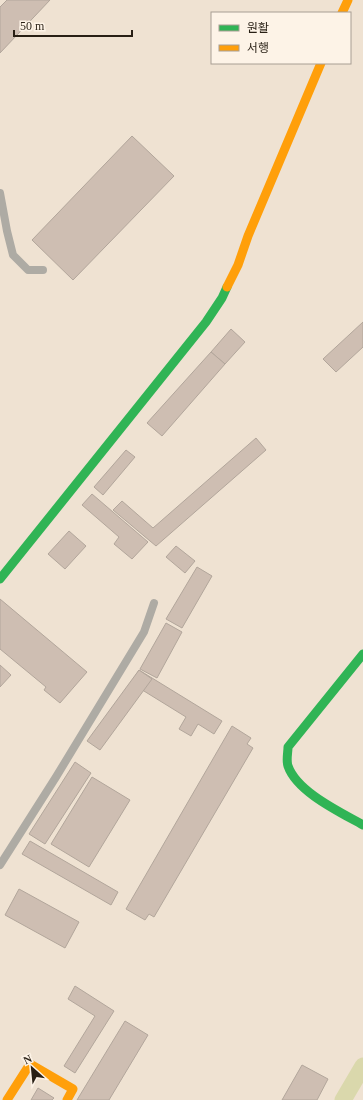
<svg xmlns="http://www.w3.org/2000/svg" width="363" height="1100" viewBox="0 0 363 1100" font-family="'Times New Roman','Noto Sans KR',serif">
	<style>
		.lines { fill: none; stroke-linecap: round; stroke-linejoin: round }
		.canal { stroke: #dad8ac; stroke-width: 17 }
		.building { fill: #cebeb2; stroke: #b2a69b }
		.lane { stroke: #aeaba4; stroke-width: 8 }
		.fast { stroke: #30b455; stroke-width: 9 }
		.slow { stroke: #ff9f0a; stroke-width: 9 }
	</style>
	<rect width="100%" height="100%" fill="#efe2d2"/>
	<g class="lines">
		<polyline class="canal" points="343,1100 363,1066"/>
	</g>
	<g class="building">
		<polygon points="7,0 50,0 0,53 0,7"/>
		<polygon points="132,136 174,176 73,280 32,240"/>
		<polygon points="363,322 363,347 336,372 323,359"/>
		<polygon points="231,329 245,342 225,364 211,352"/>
		<polygon points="211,352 225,364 162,436 147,423"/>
		<polygon points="256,438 266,450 156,546 113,510 122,501 153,528"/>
		<polygon points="126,450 135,457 103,495 94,487"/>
		<polygon points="92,494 148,542 132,559 114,544 119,537 82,505"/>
		<polygon points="69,531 86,546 65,569 48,554"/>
		<polygon points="176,546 195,561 185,573 166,557"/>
		<polygon points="197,567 212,576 182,628 166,619"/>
		<polygon points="0,599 87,672 60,703 44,690 46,687 0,649"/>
		<polygon points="166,623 182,632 157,678 140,669"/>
		<polygon points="0,665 11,675 0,687"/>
		<polygon points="139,670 222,721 214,734 198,724 191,736 179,729 186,717 131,683"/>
		<polygon points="139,670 152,679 100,750 87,741"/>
		<polygon points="232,726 251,738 247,744 253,748 154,917 149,914 145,920 126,909"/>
		<polygon points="75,762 91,773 45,844 29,834"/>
		<polygon points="92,777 130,800 89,867 51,844"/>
		<polygon points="30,841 118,892 111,905 22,854"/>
		<polygon points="19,889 79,922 65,948 5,915"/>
		<polygon points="75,986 114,1011 75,1073 64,1066 95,1016 68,999"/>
		<polygon points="125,1021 148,1035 109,1100 77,1100"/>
		<polygon points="302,1065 328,1079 317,1100 282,1100"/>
		<polygon points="38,1088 54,1098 52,1100 31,1100"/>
	</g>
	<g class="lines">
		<g class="lane">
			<polyline points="0,193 7,231 13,255 28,270 43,270"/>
			<polyline points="0,865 56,777 144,632 154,603"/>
		</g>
		<g class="fast">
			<polyline points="0,579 206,322 222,298 227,287"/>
			<path d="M363 654 288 747C288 753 286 760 288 766 297 792 340 812 363 825"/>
		</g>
		<g class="slow">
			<polyline points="342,13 348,0"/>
			<polyline points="227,287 238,265 248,236 321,63"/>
			<polyline points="7,1100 30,1064 73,1089 67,1100"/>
		</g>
	</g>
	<rect x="211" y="12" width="140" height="52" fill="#fdf3e7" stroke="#a89e93"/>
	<rect x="219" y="25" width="20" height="6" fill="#30b455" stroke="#a89e93"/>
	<text x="247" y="32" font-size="12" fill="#281f14">원활</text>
	<rect x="219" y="45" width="20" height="6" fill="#ff9f0a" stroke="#a89e93"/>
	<text x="247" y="52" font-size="12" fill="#281f14">서행</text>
	<g transform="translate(32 1068) rotate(333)" stroke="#fdf3e7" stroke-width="3" paint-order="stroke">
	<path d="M0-3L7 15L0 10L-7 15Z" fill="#281f14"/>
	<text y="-6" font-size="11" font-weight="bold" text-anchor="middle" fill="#281f14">N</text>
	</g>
	<path d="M14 30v6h118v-6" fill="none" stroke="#281f14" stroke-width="2"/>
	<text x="20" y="30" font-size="12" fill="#281f14" stroke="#fdf3e7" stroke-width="3" paint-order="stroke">50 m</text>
</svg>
